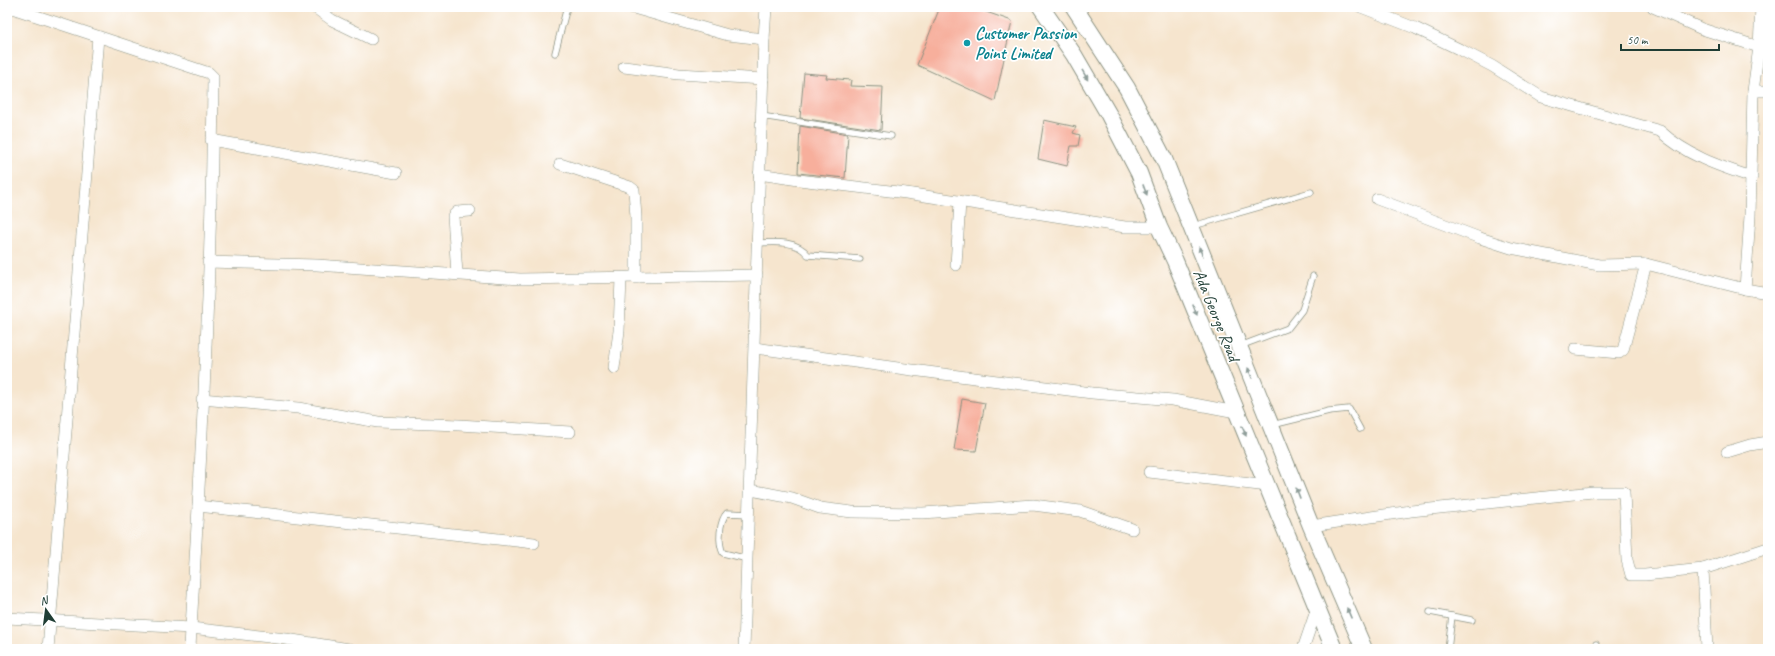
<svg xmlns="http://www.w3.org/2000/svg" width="1775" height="656" viewBox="0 0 1775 656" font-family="Caveat,sans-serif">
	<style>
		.building { fill: #f7af9c }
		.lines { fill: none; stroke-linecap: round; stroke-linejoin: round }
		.lane-casing { stroke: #8a9181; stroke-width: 7 }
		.street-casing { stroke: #8a9181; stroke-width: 12 }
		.secondary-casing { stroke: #8a9181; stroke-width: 18 }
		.lane { stroke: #fff; stroke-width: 5.5 }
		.street { stroke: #fff; stroke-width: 11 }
		.secondary { stroke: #fff; stroke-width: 16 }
		.oneway { fill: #8f9e9a }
		.culture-dot { fill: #0f9aa8; stroke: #fff; stroke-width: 1.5 }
		.labels { text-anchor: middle; stroke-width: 3.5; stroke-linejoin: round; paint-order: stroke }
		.culture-label { font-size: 17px; font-weight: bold; fill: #0d838f; stroke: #fff; text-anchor: start }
		.street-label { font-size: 17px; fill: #1f3d34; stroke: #fff }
	</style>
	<rect width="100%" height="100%" fill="#fff"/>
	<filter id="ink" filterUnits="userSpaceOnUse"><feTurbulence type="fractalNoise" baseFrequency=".025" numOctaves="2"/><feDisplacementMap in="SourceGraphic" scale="8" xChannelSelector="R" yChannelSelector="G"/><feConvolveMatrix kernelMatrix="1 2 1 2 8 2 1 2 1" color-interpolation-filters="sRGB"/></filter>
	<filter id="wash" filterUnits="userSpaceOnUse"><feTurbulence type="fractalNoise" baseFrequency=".012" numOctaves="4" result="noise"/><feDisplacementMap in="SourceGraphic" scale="16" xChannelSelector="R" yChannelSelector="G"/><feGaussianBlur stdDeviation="0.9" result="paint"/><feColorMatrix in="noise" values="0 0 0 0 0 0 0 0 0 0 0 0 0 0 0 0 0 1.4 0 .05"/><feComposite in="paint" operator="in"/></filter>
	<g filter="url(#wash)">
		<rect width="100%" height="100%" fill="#f6e5ce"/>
		<g id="blocks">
			<g class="building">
				<polygon points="940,7 972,7 1012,21 995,101 917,65"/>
				<polygon points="804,73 827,75 826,78 851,80 850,86 883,87 881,130 800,118"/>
				<polygon points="1044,120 1076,127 1073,133 1080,135 1078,146 1071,146 1067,166 1038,159"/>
				<polygon points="800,126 848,134 845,178 798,173"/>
				<polygon points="962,399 985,403 976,451 954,450"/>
			</g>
		</g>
	</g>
	<g filter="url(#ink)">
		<use href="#blocks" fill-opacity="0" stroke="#8a9181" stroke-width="1"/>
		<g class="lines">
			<defs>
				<g id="lane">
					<polyline points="555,53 567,7"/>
					<polyline points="761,116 891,136"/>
					<polyline points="1193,226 1311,192"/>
					<path d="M758 243C775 242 797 240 808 255L860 259"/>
					<polyline points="1240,346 1288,328 1302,310 1313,276"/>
					<polyline points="1272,425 1329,411 1349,409 1360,429"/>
					<path d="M748 559 723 553C718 543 719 521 727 513L750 514"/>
					<polyline points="1430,612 1472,620"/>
					<polyline points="1448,649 1452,616"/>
					<polyline points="1596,649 1596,644"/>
				</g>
				<g id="street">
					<polyline points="314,7 332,20 371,39"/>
					<polyline points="630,7 728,35 764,39"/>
					<path d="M1361 7 1415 28 1463 51 1492 66 1541 97 1660 131C1686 155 1718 166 1752 177"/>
					<polyline points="1653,7 1702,29 1759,47"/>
					<polyline points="624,67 679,74 763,79"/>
					<polyline points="1753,91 1768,91"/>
					<polyline points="211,140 396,173"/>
					<polyline points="560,164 630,187 634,190 636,217 636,278"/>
					<polyline points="759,174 799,180 906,193 1125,227 1159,227"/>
					<polyline points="1377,199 1480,238 1511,248 1599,265 1646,264 1745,289 1768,293"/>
					<polyline points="208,262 317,265 520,279 757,275"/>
					<polyline points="956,265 960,202"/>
					<polyline points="457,274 453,216 457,212 470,211"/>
					<polyline points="1745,289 1750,216 1753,91 1759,47 1761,7"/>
					<polyline points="755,348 912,370 1092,393 1173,400 1236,412"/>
					<polyline points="1575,349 1619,353 1623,350 1646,264"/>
					<polyline points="614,368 619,331 621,278"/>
					<polyline points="202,399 298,408 378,422 459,425 570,432"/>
					<polyline points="1727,452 1750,445 1768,442"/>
					<polyline points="1149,472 1268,486"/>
					<polyline points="751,490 792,498 820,508 852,512 923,513 1033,505 1080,511 1132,529"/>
					<polyline points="198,506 534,543"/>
					<polyline points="1311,526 1411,511 1593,492 1624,492 1627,560 1631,575 1645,575 1703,569 1768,548"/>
					<polyline points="1703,569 1707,649"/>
					<path d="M7 618 191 628C202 445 212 260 213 77L209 73 9 7"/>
					<path d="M48 649C64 445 83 241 98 37"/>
					<polyline points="190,649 191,628 286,639 349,649"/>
					<polyline points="744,649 764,39 766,7"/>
					<polyline points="1303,649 1317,608"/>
				</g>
				<g id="secondary">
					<polyline points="1041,7 1074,55 1109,115 1139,173 1159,227 1175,261 1334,649"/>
					<polyline points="1074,7 1127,88 1164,159 1311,526 1364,649"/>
				</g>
			</defs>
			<use href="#lane" class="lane-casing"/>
			<use href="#street" class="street-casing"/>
			<use href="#secondary" class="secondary-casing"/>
			<use href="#lane" class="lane"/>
			<use href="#street" class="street"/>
			<use href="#secondary" class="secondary"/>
		</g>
		<defs><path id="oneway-solid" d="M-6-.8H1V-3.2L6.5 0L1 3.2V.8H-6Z"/></defs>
		<g class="oneway">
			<use href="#oneway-solid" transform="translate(1085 75) rotate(60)"/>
			<use href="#oneway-solid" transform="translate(1145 190) rotate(69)"/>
			<use href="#oneway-solid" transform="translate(1201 252) rotate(-112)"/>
			<use href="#oneway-solid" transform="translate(1195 310) rotate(68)"/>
			<use href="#oneway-solid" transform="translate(1250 373) rotate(-112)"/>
			<use href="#oneway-solid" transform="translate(1244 431) rotate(67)"/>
			<use href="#oneway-solid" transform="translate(1298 493) rotate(-111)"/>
			<use href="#oneway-solid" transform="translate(1349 613) rotate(-113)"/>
		</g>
	</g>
	<circle class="culture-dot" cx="967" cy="43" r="4"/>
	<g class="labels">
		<g class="culture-label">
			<text x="975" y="39">Customer Passion<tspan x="975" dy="20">Point Limited</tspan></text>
		</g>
		<g class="street-label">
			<text transform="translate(1217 315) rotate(68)" y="6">Ada George Road</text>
		</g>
	</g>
	<rect width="1775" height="656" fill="none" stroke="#fff" stroke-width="24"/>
	<g transform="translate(46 610) rotate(346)" stroke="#ffffff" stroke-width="3" paint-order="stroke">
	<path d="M0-3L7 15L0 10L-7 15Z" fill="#1f3d34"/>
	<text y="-6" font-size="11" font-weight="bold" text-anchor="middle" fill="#1f3d34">N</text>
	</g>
	<path d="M1621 44v6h98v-6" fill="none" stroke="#1f3d34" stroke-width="2"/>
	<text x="1627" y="44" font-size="12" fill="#1f3d34" stroke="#ffffff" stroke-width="3" paint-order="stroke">50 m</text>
</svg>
